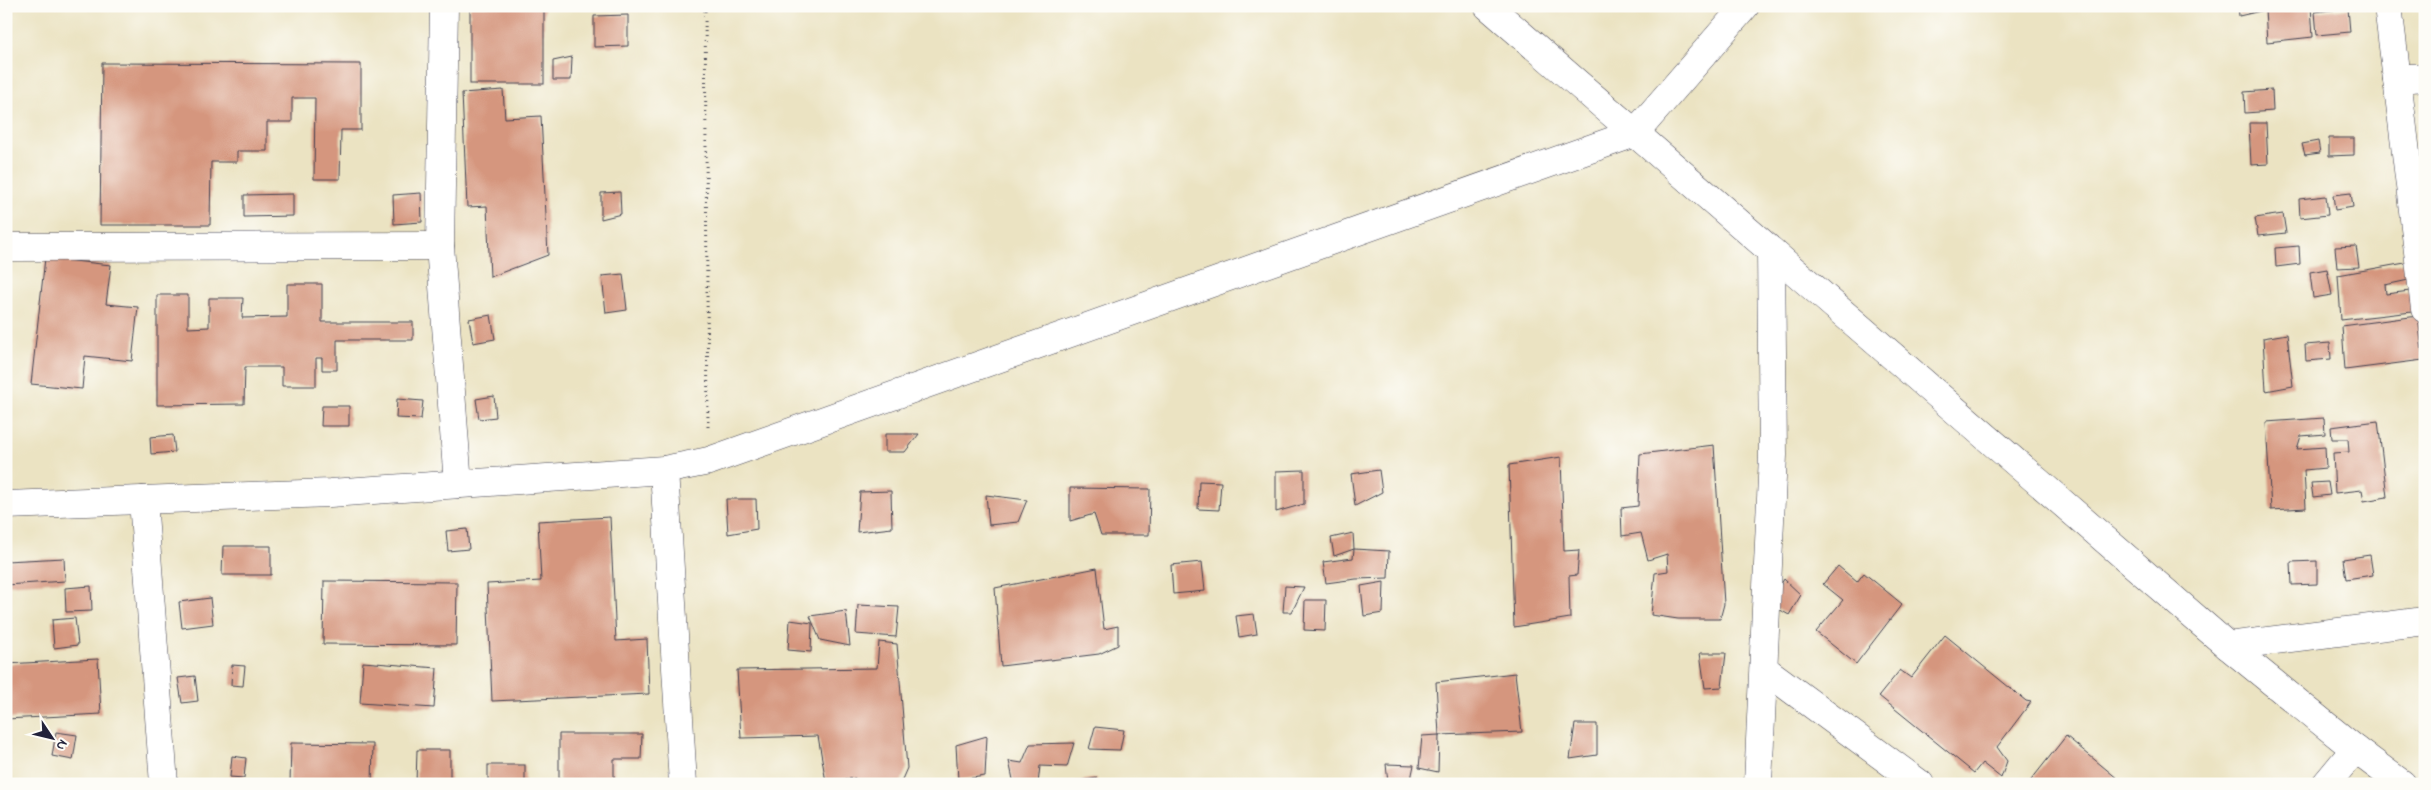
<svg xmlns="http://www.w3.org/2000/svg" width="2431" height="790" viewBox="0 0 2431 790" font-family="'Indie Flower',sans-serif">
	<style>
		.building { fill: #d5967e }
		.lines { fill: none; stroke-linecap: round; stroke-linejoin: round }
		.street-casing { stroke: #403f4f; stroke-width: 29 }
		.secondary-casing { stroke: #403f4f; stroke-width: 29 }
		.path { stroke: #403f4f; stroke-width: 3; stroke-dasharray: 1 4; stroke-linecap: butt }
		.street { stroke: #fff; stroke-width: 28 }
		.secondary { stroke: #fff; stroke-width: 28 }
	</style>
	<rect width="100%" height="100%" fill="#fdfcf7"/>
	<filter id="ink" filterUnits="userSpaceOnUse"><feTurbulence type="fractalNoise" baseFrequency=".02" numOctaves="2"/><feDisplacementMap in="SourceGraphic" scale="10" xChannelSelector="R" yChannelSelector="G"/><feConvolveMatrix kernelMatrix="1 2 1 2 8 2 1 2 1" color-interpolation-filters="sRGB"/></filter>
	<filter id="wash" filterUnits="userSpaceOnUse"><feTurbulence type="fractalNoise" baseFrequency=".0096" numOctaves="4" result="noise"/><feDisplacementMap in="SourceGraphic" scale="20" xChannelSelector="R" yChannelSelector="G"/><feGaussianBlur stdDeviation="1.12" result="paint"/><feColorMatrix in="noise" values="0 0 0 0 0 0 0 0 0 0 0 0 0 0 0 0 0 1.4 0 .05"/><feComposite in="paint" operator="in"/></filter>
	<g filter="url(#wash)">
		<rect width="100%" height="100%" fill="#ebe3c2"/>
		<g id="blocks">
			<g class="building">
				<rect x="470" y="6" width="74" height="78"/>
				<polygon points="2238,6 2311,6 2313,37 2267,42 2265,10 2239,16"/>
				<polygon points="2348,8 2350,32 2317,35 2315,12"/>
				<polygon points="628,15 628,46 594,47 594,16"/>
				<polygon points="572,57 571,80 553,80 553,61"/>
				<polygon points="102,63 361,64 361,130 341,130 340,179 314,179 315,98 292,98 292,122 267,122 267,151 237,151 237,162 211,162 210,225 100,225"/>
				<polygon points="503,90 505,118 541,116 548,255 490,277 487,206 467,207 462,93"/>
				<polygon points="2272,90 2273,111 2245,113 2244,92"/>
				<polygon points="2249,123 2266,123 2268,164 2251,165"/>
				<polygon points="2329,138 2354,138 2354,155 2329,156"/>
				<polygon points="2318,141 2320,153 2305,155 2302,144"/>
				<polygon points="620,192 621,214 601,219 601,193"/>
				<polygon points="421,193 422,222 394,224 393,195"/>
				<polygon points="2351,193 2353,207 2335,210 2333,195"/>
				<polygon points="293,194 293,216 244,217 244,195"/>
				<polygon points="2326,196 2328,215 2300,218 2299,199"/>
				<polygon points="2283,214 2286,233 2258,236 2255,218"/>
				<polygon points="2299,246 2300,264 2276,267 2275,248"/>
				<polygon points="2356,246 2359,267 2337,268 2335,247"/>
				<polygon points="45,258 111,265 106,304 138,307 132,361 85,356 82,389 31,384"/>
				<polygon points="2416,261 2418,278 2385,285 2386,294 2418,290 2421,311 2341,320 2338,275"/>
				<polygon points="2327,269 2332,295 2313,298 2310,272"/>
				<polygon points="623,274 627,310 606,313 602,276"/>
				<polygon points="287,284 322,284 322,322 413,322 413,340 337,340 337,370 322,370 322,358 316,358 316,386 282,386 282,367 245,367 244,404 157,405 157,295 188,295 188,328 209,327 209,298 243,298 242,318 287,317"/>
				<polygon points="491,315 495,339 473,343 469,319"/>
				<polygon points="2418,316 2423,360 2345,370 2342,326"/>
				<polygon points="2287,334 2293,386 2266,391 2263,338"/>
				<polygon points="2330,343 2331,359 2306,361 2305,345"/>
				<polygon points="494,396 496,417 479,419 476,399"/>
				<polygon points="397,399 423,401 421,419 396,418"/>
				<polygon points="322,406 349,406 349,426 321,426"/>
				<polygon points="2324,418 2325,434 2301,436 2297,449 2325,447 2326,468 2304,470 2306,508 2271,510 2266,422"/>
				<polygon points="2378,421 2387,497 2364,501 2362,490 2335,493 2333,453 2349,452 2348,439 2332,439 2331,427"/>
				<polygon points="885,434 919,434 905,452 885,452"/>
				<polygon points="173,435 175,452 151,454 150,437"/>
				<polygon points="1714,445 1724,604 1720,619 1678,619 1651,615 1655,573 1668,571 1667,554 1648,560 1641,533 1622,536 1621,508 1638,506 1640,454"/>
				<polygon points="1561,457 1564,551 1579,550 1577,575 1569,576 1570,618 1514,627 1509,465"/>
				<polygon points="1304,470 1304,504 1276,512 1276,471"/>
				<polygon points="1379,470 1382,492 1355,506 1351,474"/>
				<polygon points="1199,481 1221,482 1219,510 1198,509"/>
				<polygon points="2328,482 2330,495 2313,497 2311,483"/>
				<polygon points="1070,488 1150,489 1149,535 1101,535 1094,514 1070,521"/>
				<polygon points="891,491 892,528 857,532 860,492"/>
				<polygon points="986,495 1027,500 1018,522 989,525"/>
				<polygon points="726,499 756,499 757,529 728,534"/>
				<polygon points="610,517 616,641 647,639 649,694 492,701 487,584 541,581 538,521"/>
				<polygon points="467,529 469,549 448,551 446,531"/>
				<polygon points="1353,533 1354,549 1334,556 1331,538"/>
				<polygon points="223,546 271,546 271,575 222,575"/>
				<polygon points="1354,549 1389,551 1388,578 1356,579 1326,583 1323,562 1353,558"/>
				<polygon points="2370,555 2373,575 2346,579 2343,559"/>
				<polygon points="64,558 65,581 6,585 6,561"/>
				<polygon points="2317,561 2317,584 2292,585 2291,562"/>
				<polygon points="1202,562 1205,591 1173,594 1171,565"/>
				<polygon points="1838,566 1857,582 1864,573 1902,604 1856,664 1816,632 1843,600 1823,584"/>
				<polygon points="1097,568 1104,629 1118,626 1118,645 1099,654 1001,666 995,588"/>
				<polygon points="1784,579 1801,595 1789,615 1770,604"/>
				<polygon points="324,581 457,582 456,645 323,644"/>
				<polygon points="1384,582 1383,613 1364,616 1361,586"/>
				<polygon points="91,586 92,611 66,612 65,588"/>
				<polygon points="1285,586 1304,587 1292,612 1283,612"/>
				<polygon points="210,598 213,624 182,628 179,602"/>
				<polygon points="1305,600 1326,600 1325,631 1304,630"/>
				<polygon points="858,605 899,607 896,637 856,634"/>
				<polygon points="846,611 850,646 820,640 810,616"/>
				<polygon points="1254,614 1257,634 1239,637 1236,616"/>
				<polygon points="75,618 78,645 54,648 52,620"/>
				<polygon points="790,620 812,623 811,652 788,650"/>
				<polygon points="1945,635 2026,701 2031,702 1997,747 2007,761 2001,778 1982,763 1974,773 1879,696 1900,670 1911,678"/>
				<polygon points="879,642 897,644 907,768 900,784 855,784 855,778 826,782 818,736 741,738 737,670 877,668"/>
				<polygon points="1700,653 1726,653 1722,687 1705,688"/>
				<polygon points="98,659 101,714 6,719 6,664"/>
				<polygon points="363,662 437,668 434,708 360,703"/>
				<polygon points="232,665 245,666 243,686 231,685"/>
				<polygon points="1515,673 1522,732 1439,735 1438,772 1419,768 1422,736 1439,735 1436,682"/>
				<polygon points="195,676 198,701 182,703 178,678"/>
				<polygon points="1575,724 1597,724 1597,755 1570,759"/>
				<polygon points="1095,727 1124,730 1120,750 1089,749"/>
				<polygon points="56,732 77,735 73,760 52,756"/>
				<polygon points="559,734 642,734 641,759 614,759 614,784 559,784"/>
				<polygon points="987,736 985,776 958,780 956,745"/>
				<polygon points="2066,736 2124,784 2028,784"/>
				<polygon points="291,743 373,744 372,784 290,784"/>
				<polygon points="1074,743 1067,767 1040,766 1038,784 1014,784 1009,761 1022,763 1030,744"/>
				<polygon points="417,750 450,750 450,784 416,784"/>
				<polygon points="232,756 246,758 244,778 230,777"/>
				<polygon points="1386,764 1414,765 1410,784 1388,783"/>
				<rect x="488" y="765" width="37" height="19"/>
				<polygon points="1097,778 1097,784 1068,784 1068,783"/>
			</g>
		</g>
	</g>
	<g filter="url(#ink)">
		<use href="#blocks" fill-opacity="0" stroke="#403f4f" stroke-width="1"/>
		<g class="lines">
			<defs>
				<g id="street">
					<polyline points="444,6 440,246 458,484"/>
					<polyline points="2388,6 2397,79 2425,77"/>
					<polyline points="2397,79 2425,309"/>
					<polyline points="6,247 440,246"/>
					<polyline points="664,470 683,784"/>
					<polyline points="143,500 164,784"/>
					<polyline points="6,505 330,493 664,470 709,461 1635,133 1745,6"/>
					<polyline points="2228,646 2425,621"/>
					<polyline points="1764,669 1920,784"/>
					<polyline points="1758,784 1773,455 1771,251"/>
					<polyline points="2326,784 2355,749"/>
				</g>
				<polyline id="secondary" points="1488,6 2228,646 2355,749 2402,784"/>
			</defs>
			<use href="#street" class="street-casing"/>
			<use href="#secondary" class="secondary-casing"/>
			<polyline class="path" points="705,6 708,428"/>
			<use href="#street" class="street"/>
			<use href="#secondary" class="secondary"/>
		</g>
	</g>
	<rect width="2431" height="790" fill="none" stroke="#fdfcf7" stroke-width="25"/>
	<g transform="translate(52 738) rotate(125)" stroke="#fdfcf7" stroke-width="4" paint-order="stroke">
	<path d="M0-4L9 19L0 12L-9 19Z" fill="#22223b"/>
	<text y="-8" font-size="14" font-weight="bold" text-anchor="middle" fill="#22223b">N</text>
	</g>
</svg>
